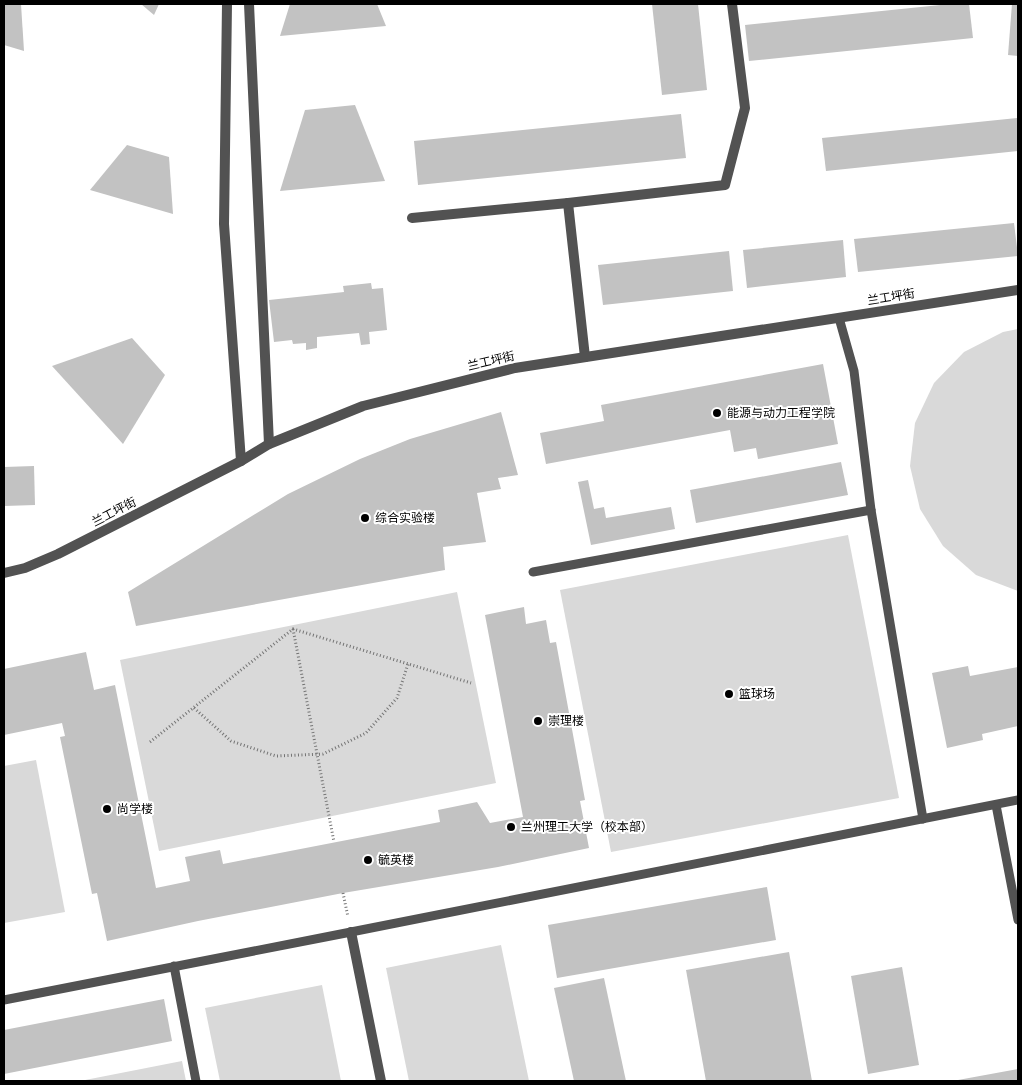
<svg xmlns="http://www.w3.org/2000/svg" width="1022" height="1085" viewBox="0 0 1022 1085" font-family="'PT Sans','Noto Sans SC',sans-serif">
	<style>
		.green { fill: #d9d9d9 }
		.building { fill: #c2c2c2 }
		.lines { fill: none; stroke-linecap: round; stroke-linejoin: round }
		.path { stroke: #747474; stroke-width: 3; stroke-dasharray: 1 2.5; stroke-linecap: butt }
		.service { stroke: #525252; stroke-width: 9 }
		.pedestrian { stroke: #525252; stroke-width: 10 }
		.minor { stroke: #525252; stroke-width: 10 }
		.poi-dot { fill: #000; stroke: #fff; stroke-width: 2 }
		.labels { text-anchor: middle; stroke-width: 4; stroke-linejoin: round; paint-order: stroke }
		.street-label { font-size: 12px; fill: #000; stroke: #fff }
		.poi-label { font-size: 12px; fill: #000; stroke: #fff; text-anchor: start }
	</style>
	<rect width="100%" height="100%" fill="#fff"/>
	<g class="green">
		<polygon points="1018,329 1018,591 976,575 943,546 920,509 910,466 915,423 934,383 964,352 1003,332"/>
		<polygon points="848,535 899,798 611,852 560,590"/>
		<polygon points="457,592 496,783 159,851 120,660"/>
		<polygon points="36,760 65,912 4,923 4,766"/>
		<polygon points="501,945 529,1081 409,1081 386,968"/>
		<polygon points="322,985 341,1081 220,1081 205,1008"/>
		<polygon points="182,1061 186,1081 80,1081"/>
	</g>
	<g class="building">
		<polygon points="4,4 21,4 24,51 4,45"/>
		<polygon points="141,4 159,4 154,15"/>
		<polygon points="290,4 377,4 386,26 280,36"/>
		<polygon points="652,4 698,4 707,90 662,95"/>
		<polygon points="950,4 969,4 973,38 749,61 745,25"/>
		<polygon points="1012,4 1018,4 1018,56 1008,55"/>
		<polygon points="355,105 385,181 280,191 305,110"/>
		<polygon points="681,114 686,158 418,185 414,141"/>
		<polygon points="1017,118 1018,151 826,171 822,138"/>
		<polygon points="127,145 169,157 173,214 90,190"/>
		<polygon points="1014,223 1018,256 858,272 854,239"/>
		<polygon points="843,240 846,277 747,288 743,250"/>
		<polygon points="729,251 733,291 603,305 598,265"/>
		<polygon points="371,283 372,289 383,288 387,330 369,332 370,344 361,345 359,333 317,337 317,348 306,350 306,343 293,344 292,340 274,342 269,300 344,292 343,286"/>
		<polygon points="132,338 165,375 123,444 52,366"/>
		<polygon points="823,364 838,444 758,459 756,448 734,452 730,430 546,464 540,433 604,421 601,405"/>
		<polygon points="501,412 518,475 498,478 501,489 477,493 486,542 443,547 445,570 136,626 128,592 288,494 360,459 410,439"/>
		<polygon points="841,462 848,495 696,523 690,490"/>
		<polygon points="34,466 35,505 4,506 4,467"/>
		<polygon points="588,480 594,509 604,507 606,518 671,507 675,529 591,545 578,482"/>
		<polygon points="524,607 526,624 546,620 550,643 556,642 585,800 580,801 589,848 498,867 343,893 198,921 107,941 97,893 92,894 60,737 65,736 62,723 4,735 4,669 86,652 94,690 115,685 156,888 190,881 185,857 220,850 223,864 440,822 438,810 477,802 490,823 523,817 485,615"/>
		<polygon points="968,666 970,676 1018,667 1018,726 982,734 983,740 947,748 932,673"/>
		<polygon points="767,887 776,940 557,978 548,925"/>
		<polygon points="789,952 812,1081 706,1081 686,970"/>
		<polygon points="902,967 919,1065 868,1074 851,976"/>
		<polygon points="604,978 626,1081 574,1081 554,988"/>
		<polygon points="164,999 172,1041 4,1074 4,1030"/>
		<polygon points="1018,1069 1018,1081 958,1081 958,1080"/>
	</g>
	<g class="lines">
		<g class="path">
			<polyline points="293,629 334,842"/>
			<polyline points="194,708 231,741 276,756 323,754 366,733 397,698 408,664"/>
			<polyline points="150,742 293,629 471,683"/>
			<polyline points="343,893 348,917"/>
		</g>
		<g class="service">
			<polyline points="839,318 854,371 871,510 923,819"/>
			<polyline points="533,572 871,510"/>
			<polyline points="996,805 1018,920"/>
			<polyline points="174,966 196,1081"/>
			<polyline points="4,1000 351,932 1018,800"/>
		</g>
		<polyline class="pedestrian" points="351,932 381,1081"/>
		<g class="minor">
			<polyline points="227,4 224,224 241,461"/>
			<polyline points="249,4 269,444"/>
			<polyline points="568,203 585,357"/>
			<polyline points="412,218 568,203 725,185 745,108 732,4"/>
			<polyline points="4,573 25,568 58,554 241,461 269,444 363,406 515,368 1018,290"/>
		</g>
	</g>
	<g class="poi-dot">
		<circle cx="717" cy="413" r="5"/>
		<circle cx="365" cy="518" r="5"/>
		<circle cx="729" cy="694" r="5"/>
		<circle cx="538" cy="721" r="5"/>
		<circle cx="107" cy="809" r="5"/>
		<circle cx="511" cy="827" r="5"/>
		<circle cx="368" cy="860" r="5"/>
	</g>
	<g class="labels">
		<g class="street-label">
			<text transform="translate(891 297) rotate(-9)" y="4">兰工坪街</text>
			<text transform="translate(491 361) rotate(-13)" y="4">兰工坪街</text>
			<text transform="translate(114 512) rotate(-27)" y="4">兰工坪街</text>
		</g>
		<g class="poi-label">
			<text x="727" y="417">能源与动力工程学院</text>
			<text x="375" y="522">综合实验楼</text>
			<text x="739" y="698">篮球场</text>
			<text x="548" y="725">崇理楼</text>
			<text x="117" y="813">尚学楼</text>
			<text x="521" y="831">兰州理工大学（校本部）</text>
			<text x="378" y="864">毓英楼</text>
		</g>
	</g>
	<rect width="1022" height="1085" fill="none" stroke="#000000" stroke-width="10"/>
</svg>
